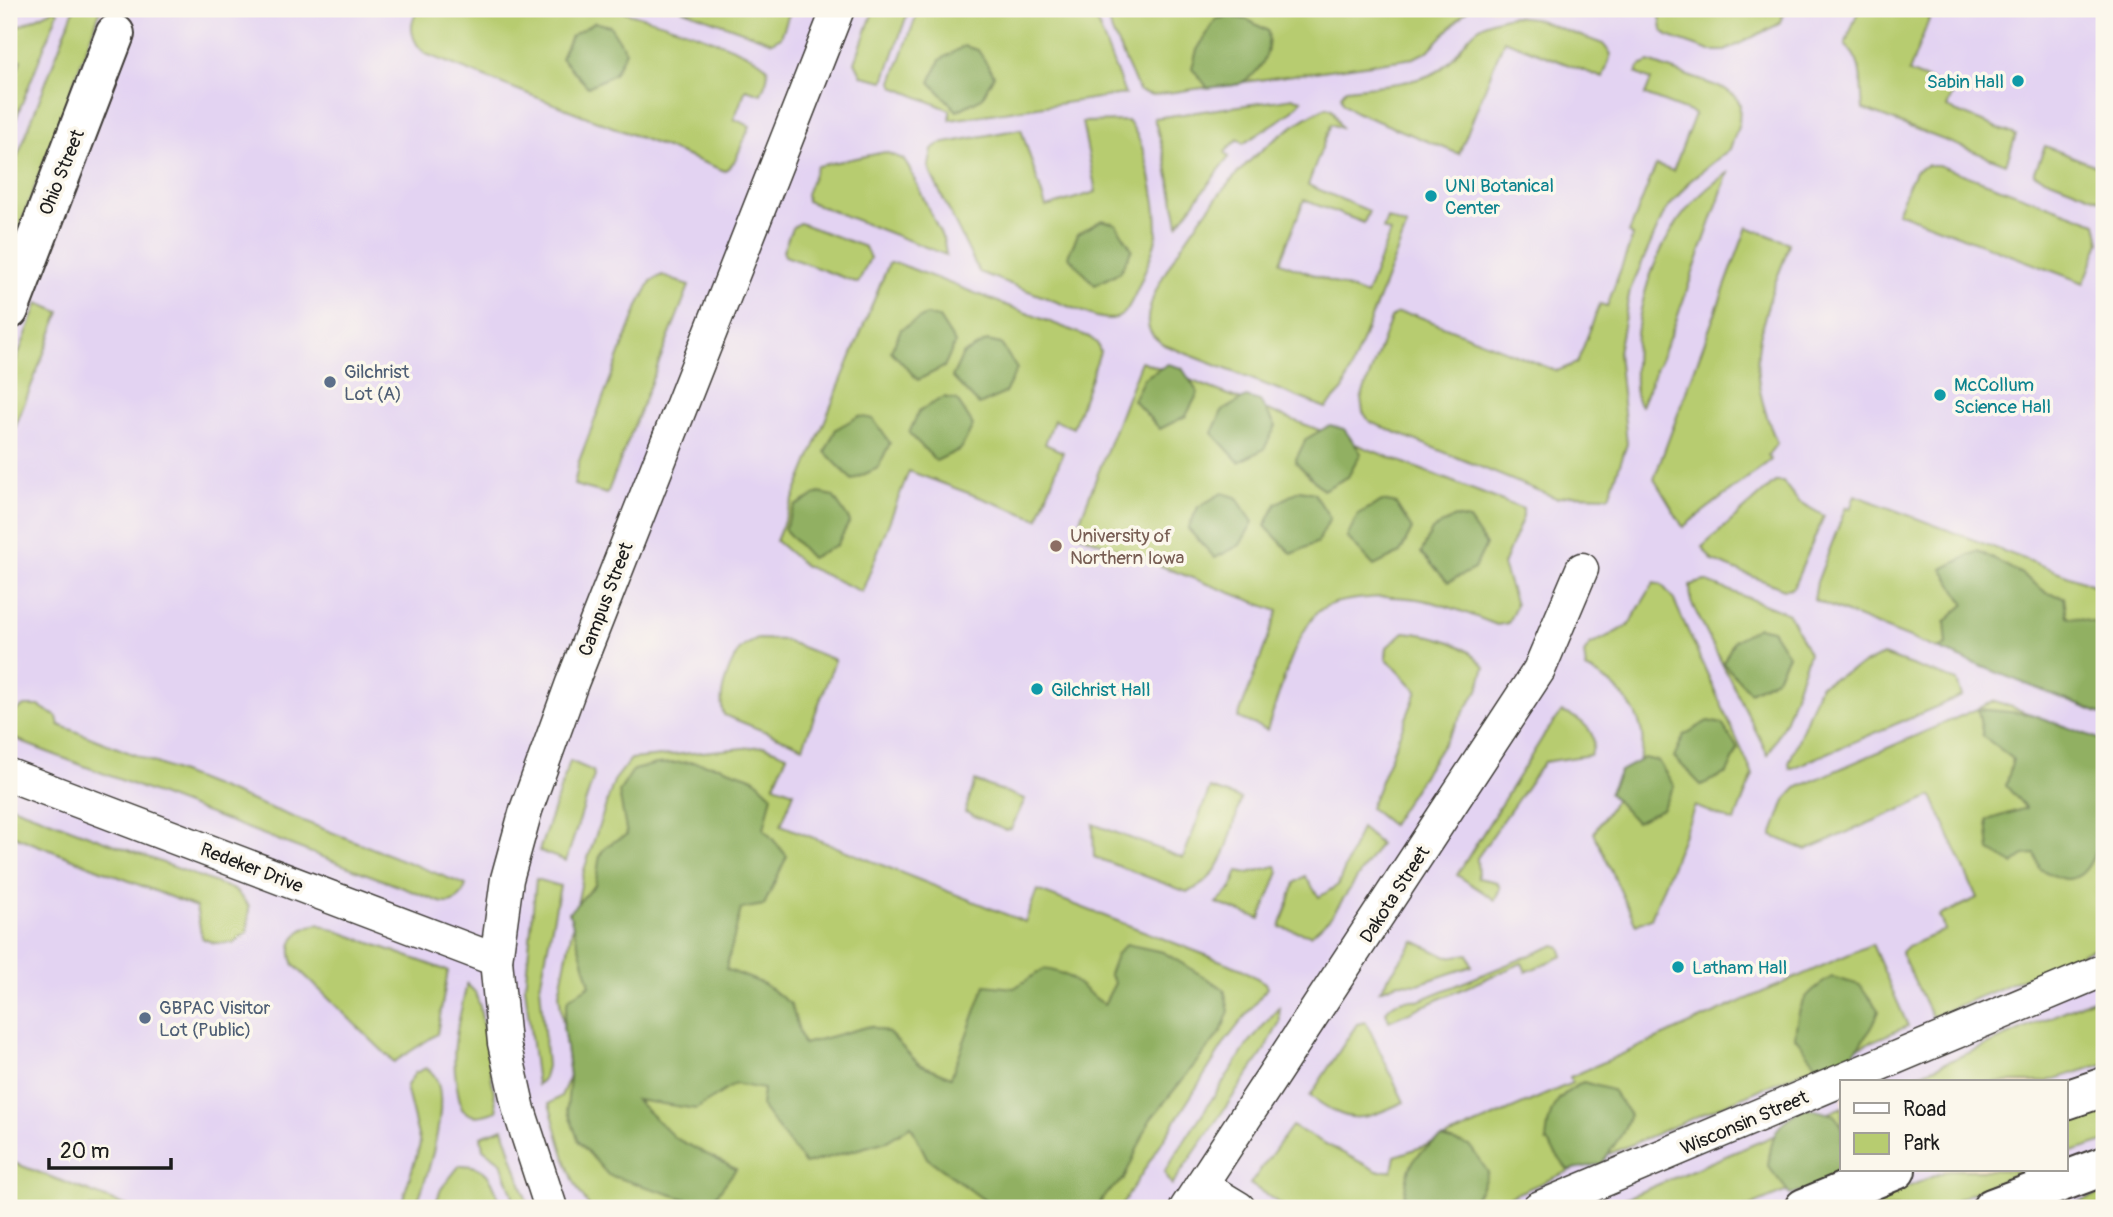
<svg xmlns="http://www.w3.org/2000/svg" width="2113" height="1217" viewBox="0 0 2113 1217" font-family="Pangolin,sans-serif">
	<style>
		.built { fill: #e3d3f2; fill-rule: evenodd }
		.green { fill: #b7cc70; stroke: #6a7446; stroke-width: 2 }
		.forest { fill: #91b062; stroke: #56663f; stroke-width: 2 }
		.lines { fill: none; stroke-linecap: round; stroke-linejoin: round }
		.street-casing { stroke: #3c3934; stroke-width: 35 }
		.secondary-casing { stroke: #3c3934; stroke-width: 42 }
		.primary-casing { stroke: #3c3934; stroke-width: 42 }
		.street { stroke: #fff; stroke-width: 32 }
		.secondary { stroke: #fff; stroke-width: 38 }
		.primary { stroke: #fff; stroke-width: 38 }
		.culture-dot { fill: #0f9aa8; stroke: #fbf7ec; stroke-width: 2.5 }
		.service-dot { fill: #5c6f8a; stroke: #fbf7ec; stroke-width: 2.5 }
		.education-dot { fill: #8d6e63; stroke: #fbf7ec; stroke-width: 2.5 }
		.labels { text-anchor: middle; stroke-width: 7; stroke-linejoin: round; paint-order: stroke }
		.culture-label { font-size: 19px; fill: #0d838f; stroke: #fbf7ec; text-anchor: start }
		.street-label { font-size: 19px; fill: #1c1c1c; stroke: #fbf7ec }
		.service-label { font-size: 19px; fill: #4e5e75; stroke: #fbf7ec; text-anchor: start }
		.education-label { font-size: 19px; fill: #785e54; stroke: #fbf7ec; text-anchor: start }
	</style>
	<rect width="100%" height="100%" fill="#fbf7ec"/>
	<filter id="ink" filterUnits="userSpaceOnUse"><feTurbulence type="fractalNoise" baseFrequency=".0143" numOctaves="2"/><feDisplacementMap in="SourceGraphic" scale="14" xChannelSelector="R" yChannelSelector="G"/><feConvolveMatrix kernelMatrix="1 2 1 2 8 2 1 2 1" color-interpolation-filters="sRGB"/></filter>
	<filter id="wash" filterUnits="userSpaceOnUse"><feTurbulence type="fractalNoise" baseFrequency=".00686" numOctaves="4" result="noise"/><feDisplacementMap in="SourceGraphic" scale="28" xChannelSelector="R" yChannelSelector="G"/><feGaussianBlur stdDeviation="1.57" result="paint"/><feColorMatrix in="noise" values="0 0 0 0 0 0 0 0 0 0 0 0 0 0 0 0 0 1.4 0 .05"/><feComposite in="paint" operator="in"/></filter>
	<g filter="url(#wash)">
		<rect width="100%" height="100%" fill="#f3ddbf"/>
		<path class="built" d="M9 9H2104V1208H9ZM1842 1082H2066V1170H1842Z"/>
		<g class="green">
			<polygon points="55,9 58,12 9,136 9,93 21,60 9,55 9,31"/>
			<polygon points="74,9 101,9 9,256 9,179"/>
			<path d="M419 9C482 9 545 5 608 9 629 10 761 52 767 68 770 76 764 86 761 94L746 89 734 119 750 126 735 161 725 171 426 54C411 42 407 24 419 9Z"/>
			<polygon points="681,9 789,9 790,11 781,37 772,42"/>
			<polygon points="874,9 909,9 884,81 862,76 855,62"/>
			<polygon points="919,9 1092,9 1125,94 950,120 950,110 894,87 892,82"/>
			<polygon points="1106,9 1468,9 1428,51 1414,58 1153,95 1139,91 1112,32"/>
			<polygon points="1659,9 1697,9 1713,15 1716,9 1786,9 1779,24 1725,51 1710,51 1667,36 1662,30"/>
			<path d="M1859 9H1933L1909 72 1954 90 1947 108 2016 135 2006 164 1863 109C1860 85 1865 62 1845 45Z"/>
			<path d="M1512 16 1533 18 1603 44 1611 54 1603 78 1504 40 1459 154 1355 112 1343 103 1341 95 1346 89C1370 86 1411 84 1432 74 1469 56 1457 24 1512 16Z"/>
			<polygon points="1649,62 1725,89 1735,96 1740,104 1739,124 1730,149 1690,181 1664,213 1630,290 1618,352 1627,444 1609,496 1571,495 1556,498 1370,422 1363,412 1361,399 1391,318 1397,313 1415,315 1557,371 1577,363 1600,304 1607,306 1633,236 1629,233 1656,165 1673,171 1695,114 1645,95 1651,80 1636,73 1640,66"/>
			<polygon points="1294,98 1302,100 1290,113 1243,144 1238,139 1225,152 1229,157 1178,224 1166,161 1154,118"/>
			<path d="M1327 107 1332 109 1341 128 1331 124 1308 185 1369 211 1364 223 1304 200 1280 262 1366 295 1390 232 1383 229 1387 218 1407 226 1343 390 1326 408 1164 345C1156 339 1149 334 1148 324 1144 288 1213 200 1237 174 1256 152 1300 118 1327 107Z"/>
			<path d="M1128 121C1146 141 1157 202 1157 230 1158 243 1132 308 1122 315 1114 321 1106 319 1096 317L979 272 931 174 929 166 932 149 940 144 1021 129 1046 207 1096 192 1082 122Z"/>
			<polygon points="2045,146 2104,169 2104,201 2034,174"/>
			<polygon points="885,152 903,159 909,168 944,241 946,255 807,201 806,194 817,166"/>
			<polygon points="1927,165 1938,165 2096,223 2100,242 2084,283 1897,212 1915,171"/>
			<path d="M1728 173 1675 324 1641 406C1633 396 1635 378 1635 365 1636 292 1664 214 1728 173Z"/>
			<polygon points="800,223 865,247 870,258 858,283 785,256 783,251 792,228"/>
			<path d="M1747 227 1789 243C1786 259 1778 273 1773 289 1752 351 1751 382 1777 443L1768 455 1771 460 1683 527 1654 479Z"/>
			<polygon points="889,263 897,263 1089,337 1097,343 1100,352 1073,428 1054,420 1045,444 1063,452 1038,519 909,471 862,592 805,566 776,541"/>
			<polygon points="662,275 689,286 607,494 574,485 579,461 639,304 651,281"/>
			<polygon points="38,303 60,312 9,443 9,379"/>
			<path d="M1141 361 1523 509V517L1503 565 1516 605 1508 623 1497 625C1443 604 1417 592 1357 599 1342 601 1324 603 1314 616 1290 648 1280 693 1267 730L1238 718 1278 611 1075 533Z"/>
			<polygon points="1775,482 1783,482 1798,501 1824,516 1793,588 1784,589 1713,561 1702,547"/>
			<polygon points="1855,495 2104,589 2104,715 1814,600 1817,582 1846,507 1850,509"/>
			<polygon points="1705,581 1789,614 1809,653 1786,720 1768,755 1691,602 1690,585"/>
			<path d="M1654 583 1662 585 1673 598 1753 775 1734 822 1695 806 1651 918 1636 925 1594 833C1603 817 1638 768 1641 754 1650 717 1616 682 1586 669L1584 653 1590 645 1628 626Z"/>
			<path d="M1404 632C1435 635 1465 642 1485 667L1478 690 1391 825 1370 808 1417 691 1386 658 1387 647Z"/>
			<path d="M758 639 784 640 835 660 803 747 724 715C716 698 729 666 739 651 743 645 752 642 758 639Z"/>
			<polygon points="1883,655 1957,681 1962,696 1790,769 1789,763 1820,685"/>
			<polygon points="1995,701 2104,741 2104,944 1932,1017 1901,953 1908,946 1945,930 1939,916 1977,898 1932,796 1806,850 1772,836 1785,800 1796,788"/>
			<path d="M24 706H39L57 717 59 725 466 885C462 897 454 906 440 902L29 745 9 735 11 714Z"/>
			<path d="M1562 712C1581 718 1602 734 1590 755L1544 762 1477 858 1478 878 1497 882 1500 888 1495 900 1457 875 1544 735Z"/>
			<path d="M764 746 787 755 774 785 794 792 781 825 1025 922 1037 890 1242 969 1265 983 1267 988 1226 1041 1120 1208H674L665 1204 662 1208H591C567 1181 560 1139 549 1104L561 1096 570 1076 559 994 584 870 614 781 631 759Z"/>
			<polygon points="570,761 593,771 594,776 566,861 539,851"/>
			<polygon points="975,781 1025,799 1011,829 1005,830 965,812"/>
			<path d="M1210 788 1241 799C1231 833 1225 879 1187 892L1094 857 1093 824 1183 858Z"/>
			<polygon points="9,805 235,890 249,906 248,931 234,943 214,943 202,938 196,907 9,834"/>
			<polygon points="1361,828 1380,844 1331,917 1311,935 1280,927 1295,883 1305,876 1319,897 1338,885"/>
			<polygon points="1276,866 1279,872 1260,919 1216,903 1231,889 1238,871 1248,873"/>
			<polygon points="536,879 560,886 540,986 547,1066 544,1078 537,1085 525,987"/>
			<path d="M318 924 448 971 437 1034 394 1062 294 965C285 944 296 928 318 924Z"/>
			<polygon points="1414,941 1447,957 1468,954 1472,966 1418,984 1398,983 1380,990"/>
			<polygon points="1872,944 1908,1026 1483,1208 1286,1208 1250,1184 1292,1126 1377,1171 1392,1171 1395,1156 1436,1142 1572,1083 1570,1077"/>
			<path d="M1555 945 1560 947 1563 956 1526 972 1522 963 1389 1021 1386 1012C1392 1000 1406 998 1418 1001Z"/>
			<path d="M467 984 475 992 480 1007 497 1111C483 1115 473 1120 462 1109 448 1059 455 1034 467 984Z"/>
			<polygon points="2104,994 2104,1064 2045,1082 1901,1082"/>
			<polygon points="1279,1007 1280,1022 1263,1053 1172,1185 1164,1172 1248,1044"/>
			<path d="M1366 1022 1404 1102C1359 1122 1351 1125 1310 1096L1357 1024Z"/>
			<path d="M426 1068C459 1084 426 1181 415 1208H400L420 1144 406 1087 415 1073Z"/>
			<polygon points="1842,1107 1842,1168 1746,1208 1602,1208"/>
			<polygon points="2104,1111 2104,1142 2066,1154 2066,1123"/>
			<polygon points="503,1128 529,1208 517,1208 501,1162 483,1149 481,1136"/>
			<polygon points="9,1161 132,1208 9,1208"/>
			<path d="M460 1165C490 1164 494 1183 501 1208H434L441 1189Z"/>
			<polygon points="1948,1170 2025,1170 1938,1208 1858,1208"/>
			<polygon points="2104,1192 2104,1208 2062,1208"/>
		</g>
		<g class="forest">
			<path d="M1231 16 1248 20 1268 31C1271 53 1262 72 1241 83 1233 87 1217 86 1208 88L1192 68 1197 50 1216 19Z"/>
			<polygon points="595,22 610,26 626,51 614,74 588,87 561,58 571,36"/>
			<polygon points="964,46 978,50 994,75 982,98 957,111 930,82 940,60"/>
			<polygon points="1102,220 1116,224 1132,249 1120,272 1095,285 1068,256 1078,234"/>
			<polygon points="926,315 939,318 955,343 944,367 918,380 891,351 901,329"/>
			<polygon points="987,341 1001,344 1017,369 1005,393 979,405 952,377 963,354"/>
			<polygon points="1168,364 1182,368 1198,393 1186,416 1160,429 1133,400 1144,378"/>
			<polygon points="944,397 957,400 973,425 961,449 936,461 909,433 919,411"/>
			<polygon points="1246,397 1260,401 1276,426 1264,449 1239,462 1212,433 1222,411"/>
			<polygon points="859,416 873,419 890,443 878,468 852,480 825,452 836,429"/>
			<polygon points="1330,425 1344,429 1361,453 1348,477 1323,490 1295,461 1306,439"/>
			<polygon points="1300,490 1314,493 1330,518 1318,542 1292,554 1265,526 1276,504"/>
			<polygon points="819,493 833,496 850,521 837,545 811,558 784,529 795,506"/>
			<polygon points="1222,493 1236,497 1253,522 1240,545 1215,558 1188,529 1198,507"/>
			<polygon points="1382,501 1396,504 1412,529 1400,553 1374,566 1347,537 1358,514"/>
			<polygon points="1455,517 1469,520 1486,545 1474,569 1448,582 1421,553 1432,530"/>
			<polygon points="1978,551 2022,574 2047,593 2064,597 2067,616 2104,625 2104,715 1938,649 1947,645 1945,622 1965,604 1942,569"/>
			<polygon points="1758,627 1772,630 1788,655 1776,679 1750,692 1723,663 1734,641"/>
			<path d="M1978 709 2031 714 2104 741V823H2098C2102 841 2090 880 2066 879 2057 879 2049 873 2040 869L2035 854 2024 855 2013 864 1990 851 1987 820 2026 808 2006 786 2013 759 1983 736Z"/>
			<polygon points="1708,721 1722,724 1738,749 1727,773 1701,785 1674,757 1684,735"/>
			<polygon points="1644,758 1658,761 1674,786 1662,809 1636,822 1609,793 1620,771"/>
			<path d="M692 762 719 766 754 778 772 795 764 829 787 856 764 905 741 909 726 969 764 984 791 1004 803 1044 870 1026 889 1033 919 1064 951 1077 985 985 1014 988 1044 969C1074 973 1080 989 1104 1004L1115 983 1109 974 1116 955 1126 944 1163 952 1224 989 1229 1011 1221 1032 1150 1120 1124 1179 1106 1194 1097 1208H995L927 1158 911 1126 887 1141 805 1164 761 1106 763 1089 735 1084 696 1109 636 1100 675 1138 736 1169 715 1197 695 1202 608 1175 579 1142 567 1109 570 1076 563 1026 568 999 590 985 569 912 595 885C602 854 593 850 627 835L619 792 633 770 656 764Z"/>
			<path d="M1832 977 1860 985 1879 1011 1871 1029 1849 1059 1817 1065 1795 1037C1798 1003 1803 994 1832 977Z"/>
			<path d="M1583 1082 1612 1090 1630 1115 1622 1134 1601 1164 1568 1170 1546 1141C1549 1107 1554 1098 1583 1082Z"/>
			<path d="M1805 1107 1834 1115 1842 1126V1162L1823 1189 1790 1194 1768 1166C1772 1132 1776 1123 1805 1107Z"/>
			<path d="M1442 1138 1470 1146 1488 1172 1481 1189 1467 1208H1413L1404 1197C1408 1163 1412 1155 1442 1138Z"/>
		</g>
	</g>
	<g filter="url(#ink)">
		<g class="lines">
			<defs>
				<g id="street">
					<polyline points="9,775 496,960"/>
					<polyline points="1201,1185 1239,1208"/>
					<polyline points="551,1208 519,1110 504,1043 496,960 507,879 526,810 572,683 838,9"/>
					<polyline points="1186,1208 1539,670 1582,569"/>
					<polyline points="1538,1208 2104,970"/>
				</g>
				<polyline id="secondary" points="9,310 115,34"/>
				<g id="primary">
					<polyline points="2066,1100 2104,1087"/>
					<polyline points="1804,1208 1896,1170"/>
					<polyline points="1992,1208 2104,1166"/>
				</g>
			</defs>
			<use href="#street" class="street-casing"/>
			<use href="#secondary" class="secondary-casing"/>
			<use href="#primary" class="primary-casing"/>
			<use href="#street" class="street"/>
			<use href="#secondary" class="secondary"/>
			<use href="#primary" class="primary"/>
		</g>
	</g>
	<g class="culture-dot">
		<circle cx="2018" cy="81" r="7"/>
		<circle cx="1431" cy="196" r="7"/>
		<circle cx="1940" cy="395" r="7"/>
		<circle cx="1037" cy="689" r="7"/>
		<circle cx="1678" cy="967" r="7"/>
	</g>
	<g class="service-dot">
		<circle cx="330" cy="382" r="7"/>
		<circle cx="145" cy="1018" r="7"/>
	</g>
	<circle class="education-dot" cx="1056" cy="546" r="7"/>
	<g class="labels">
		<g class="culture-label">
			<text x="2004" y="88" text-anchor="end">Sabin Hall</text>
			<text x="1445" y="192">UNI Botanical<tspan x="1445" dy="22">Center</tspan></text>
			<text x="1954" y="391">McCollum<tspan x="1954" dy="22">Science Hall</tspan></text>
			<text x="1051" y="696">Gilchrist Hall</text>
			<text x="1692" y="974">Latham Hall</text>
		</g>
		<g class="street-label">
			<text transform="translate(61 172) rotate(-68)" y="7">Ohio Street</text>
			<text transform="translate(605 599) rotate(-69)" y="7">Campus Street</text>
			<text transform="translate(252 867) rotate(21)" y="7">Redeker Drive</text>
			<text transform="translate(1394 894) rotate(-57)" y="7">Dakota Street</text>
			<text transform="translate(1744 1122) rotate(-23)" y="7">Wisconsin Street</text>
		</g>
		<g class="service-label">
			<text x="344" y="378">Gilchrist<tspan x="344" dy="22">Lot (A)</tspan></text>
			<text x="159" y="1014">GBPAC Visitor<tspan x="159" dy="22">Lot (Public)</tspan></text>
		</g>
		<g class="education-label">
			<text x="1070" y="542">University of<tspan x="1070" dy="22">Northern Iowa</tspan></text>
		</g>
	</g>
	<rect width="2113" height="1217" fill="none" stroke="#fbf7ec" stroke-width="35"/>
	<rect x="1840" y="1080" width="228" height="91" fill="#fbf7ec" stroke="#a29f99" stroke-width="2"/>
	<rect x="1854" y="1103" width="35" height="10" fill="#ffffff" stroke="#a29f99" stroke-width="2"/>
	<text x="1903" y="1116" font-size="21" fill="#1c1c1c">Road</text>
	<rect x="1854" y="1133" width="35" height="21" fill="#b7cc70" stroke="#a29f99" stroke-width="2"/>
	<text x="1903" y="1150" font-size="21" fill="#1c1c1c">Park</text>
	<path d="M49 1158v10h122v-10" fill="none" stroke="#1c1c1c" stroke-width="3.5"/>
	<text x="60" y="1158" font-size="21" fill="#1c1c1c" stroke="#fbf7ec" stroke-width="5" paint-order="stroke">20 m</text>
</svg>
